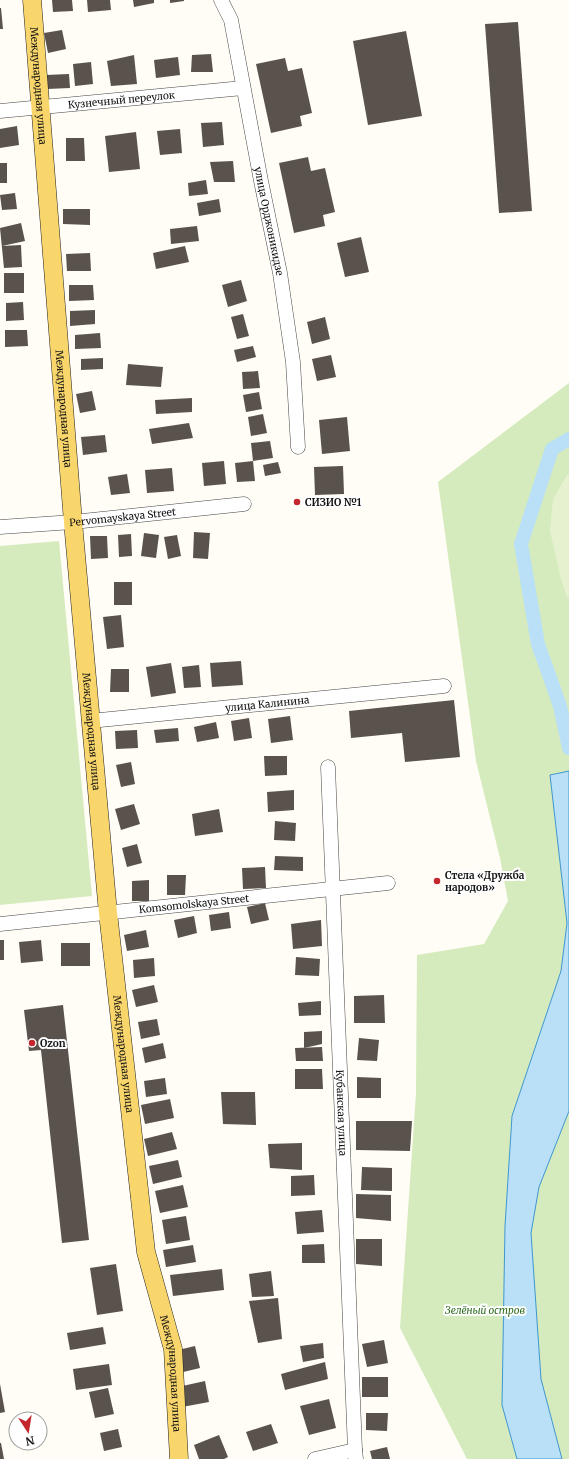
<svg xmlns="http://www.w3.org/2000/svg" width="569" height="1459" viewBox="0 0 569 1459" font-family="Merriweather,serif">
	<style>
		.green { fill: #d5ebbd }
		.pitch { fill: #e6f2cf }
		.water { fill: #b9e0f7; stroke: #3f96cf }
		.lines { fill: none; stroke-linecap: round; stroke-linejoin: round }
		.canal { stroke: #b9e0f7; stroke-width: 14 }
		.building { fill: #5a524d }
		.minor-casing { stroke: #444; stroke-width: 15 }
		.major-casing { stroke: #222; stroke-width: 19 }
		.minor { stroke: #fff; stroke-width: 14 }
		.major { stroke: #f9d66b; stroke-width: 18 }
		.poi-dot { fill: #c4262e; stroke: #fff; stroke-width: 1.5 }
		.labels { text-anchor: middle; stroke-width: 4; stroke-linejoin: round; paint-order: stroke }
		.street-label { font-size: 10px; fill: #111; stroke: #fff }
		.poi-label { font-size: 10px; font-weight: bold; fill: #111; stroke: #fff; text-anchor: start }
		.park-label { font-size: 10px; font-style: italic; fill: #2f6b1f; stroke: #fff }
	</style>
	<rect width="100%" height="100%" fill="#fffdf5"/>
	<g class="green">
		<polygon points="569,383 569,1459 467,1459 400,1328 416,1093 417,955 484,944 508,901 500,858 476,761 438,482"/>
		<polygon points="59,541 92,896 0,905 0,546"/>
	</g>
	<polygon class="pitch" points="569,474 569,598 567,597 561,579 550,531 553,499 567,475"/>
	<polygon class="water" points="569,771 569,1111 539,1187 531,1233 541,1379 562,1459 517,1459 502,1405 505,1226 512,1116 561,971 567,923 550,775"/>
	<g class="lines">
		<polyline class="canal" points="569,439 552,449 521,544 538,644 560,706 569,748"/>
	</g>
	<g class="building">
		<polygon points="52,0 72,0 73,11 53,12"/>
		<polygon points="87,0 110,0 111,10 88,12"/>
		<polygon points="133,0 154,0 154,3 134,7"/>
		<polygon points="170,0 184,0 184,1 170,3"/>
		<polygon points="0,8 1,8 3,29 0,29"/>
		<polygon points="518,22 532,211 499,213 485,24"/>
		<polygon points="62,30 66,49 48,53 44,33"/>
		<polygon points="406,31 422,116 368,125 353,41"/>
		<polygon points="211,54 213,72 191,72 192,55"/>
		<polygon points="134,55 137,84 111,86 107,61"/>
		<polygon points="178,57 180,75 156,78 154,60"/>
		<polygon points="285,58 288,71 302,68 312,113 300,116 302,126 271,133 256,64"/>
		<polygon points="91,62 93,84 75,86 73,64"/>
		<polygon points="69,74 70,88 47,89 46,75"/>
		<polygon points="222,122 224,145 203,147 201,123"/>
		<polygon points="17,126 19,145 0,148 0,129"/>
		<polygon points="180,129 182,153 160,155 157,131"/>
		<polygon points="136,132 140,169 109,172 105,136"/>
		<polygon points="66,138 84,138 85,161 66,161"/>
		<polygon points="308,157 311,171 325,168 335,212 323,215 325,226 294,233 279,163"/>
		<polygon points="233,161 235,182 214,182 210,162"/>
		<rect x="0" y="163" width="7" height="20"/>
		<polygon points="206,180 208,194 189,196 188,183"/>
		<polygon points="15,193 17,209 2,210 0,195"/>
		<polygon points="219,199 221,212 199,216 197,203"/>
		<polygon points="63,209 90,209 90,225 63,224"/>
		<polygon points="21,223 25,241 2,246 21,245 22,267 4,268 0,228"/>
		<polygon points="197,226 199,241 171,244 170,229"/>
		<polygon points="361,237 369,272 345,277 337,243"/>
		<polygon points="185,246 189,262 156,269 153,253"/>
		<polygon points="90,253 91,271 67,271 66,254"/>
		<rect x="4" y="273" width="20" height="20"/>
		<polygon points="241,280 247,301 228,307 222,285"/>
		<polygon points="69,285 93,285 94,300 69,301"/>
		<polygon points="23,302 24,320 6,321 6,303"/>
		<polygon points="95,310 95,324 70,326 70,311"/>
		<polygon points="243,314 249,336 237,339 231,317"/>
		<polygon points="325,317 330,339 312,344 307,322"/>
		<polygon points="5,330 27,330 28,346 5,347"/>
		<polygon points="100,333 101,348 75,349 75,335"/>
		<polygon points="253,346 256,357 237,362 234,350"/>
		<polygon points="331,355 336,377 317,381 312,359"/>
		<polygon points="103,358 103,369 81,370 81,359"/>
		<polygon points="128,364 163,367 161,387 126,385"/>
		<polygon points="258,371 260,388 243,389 242,372"/>
		<polygon points="92,391 96,410 80,413 76,394"/>
		<polygon points="259,392 262,409 246,412 243,395"/>
		<polygon points="192,398 192,412 156,414 155,400"/>
		<polygon points="263,414 267,433 251,436 248,417"/>
		<polygon points="347,417 350,451 322,454 319,420"/>
		<polygon points="189,423 193,438 152,444 149,429"/>
		<polygon points="105,435 107,452 83,455 81,437"/>
		<polygon points="270,441 273,458 253,461 251,443"/>
		<polygon points="224,461 226,484 204,486 202,463"/>
		<polygon points="253,461 255,481 237,482 235,463"/>
		<polygon points="278,462 281,473 265,476 263,465"/>
		<polygon points="343,466 344,494 315,495 314,467"/>
		<polygon points="172,468 174,491 147,493 145,470"/>
		<polygon points="127,474 130,493 111,495 108,477"/>
		<polygon points="194,532 210,533 208,559 193,558"/>
		<polygon points="144,533 159,535 156,558 141,556"/>
		<polygon points="131,534 132,556 119,557 118,535"/>
		<polygon points="177,535 181,556 168,559 164,537"/>
		<polygon points="90,536 107,536 108,558 91,559"/>
		<rect x="114" y="582" width="18" height="23"/>
		<polygon points="121,615 124,647 107,649 103,617"/>
		<polygon points="241,661 243,685 212,687 210,663"/>
		<polygon points="171,663 176,693 151,697 146,667"/>
		<polygon points="199,665 201,687 184,688 182,667"/>
		<polygon points="111,669 129,669 129,692 110,692"/>
		<polygon points="454,700 460,757 405,762 402,733 351,738 349,711"/>
		<polygon points="290,716 293,740 271,743 268,719"/>
		<polygon points="249,718 252,738 234,741 231,721"/>
		<polygon points="216,722 219,738 197,742 194,727"/>
		<polygon points="178,728 179,741 156,743 154,730"/>
		<polygon points="137,730 138,748 116,749 115,731"/>
		<polygon points="264,756 287,756 287,775 265,776"/>
		<polygon points="131,762 135,784 121,787 116,765"/>
		<polygon points="294,790 294,810 268,812 267,792"/>
		<polygon points="134,804 140,824 121,830 115,809"/>
		<polygon points="219,809 223,832 195,836 192,814"/>
		<polygon points="275,821 296,823 295,841 274,840"/>
		<polygon points="137,844 142,863 127,867 122,848"/>
		<polygon points="275,856 303,857 303,871 274,870"/>
		<polygon points="265,867 266,888 243,889 242,868"/>
		<polygon points="167,875 186,875 185,895 167,895"/>
		<polygon points="149,880 149,901 132,901 132,881"/>
		<polygon points="265,903 269,920 251,924 247,907"/>
		<polygon points="229,912 231,928 211,931 209,915"/>
		<polygon points="194,916 197,933 178,938 174,920"/>
		<polygon points="321,920 322,946 293,949 291,924"/>
		<polygon points="146,930 149,947 127,951 124,935"/>
		<rect x="0" y="940" width="4" height="20"/>
		<polygon points="41,940 43,961 21,963 19,942"/>
		<rect x="61" y="943" width="29" height="23"/>
		<polygon points="296,957 320,959 319,976 295,975"/>
		<polygon points="154,958 155,976 134,978 133,960"/>
		<polygon points="154,985 158,1002 136,1007 132,990"/>
		<polygon points="384,995 385,1023 354,1023 354,996"/>
		<polygon points="321,1001 321,1015 299,1016 298,1003"/>
		<polygon points="63,1005 89,1240 62,1243 41,1050 29,1051 24,1010"/>
		<polygon points="157,1019 160,1035 141,1039 138,1022"/>
		<polygon points="322,1031 322,1044 304,1048 304,1032"/>
		<polygon points="359,1038 379,1040 377,1061 357,1060"/>
		<polygon points="163,1043 166,1058 145,1063 142,1048"/>
		<polygon points="322,1047 323,1061 296,1061 295,1048"/>
		<polygon points="295,1069 322,1069 323,1089 295,1089"/>
		<polygon points="357,1077 381,1078 381,1098 357,1098"/>
		<polygon points="165,1078 167,1094 146,1097 144,1081"/>
		<polygon points="221,1092 255,1092 256,1125 223,1124"/>
		<polygon points="170,1099 174,1118 145,1124 141,1105"/>
		<polygon points="356,1121 412,1121 410,1151 356,1150"/>
		<polygon points="172,1132 177,1149 148,1156 144,1139"/>
		<polygon points="302,1143 302,1170 270,1168 268,1144"/>
		<polygon points="178,1160 182,1177 153,1184 149,1166"/>
		<polygon points="362,1167 392,1168 392,1191 361,1190"/>
		<polygon points="314,1175 315,1195 291,1196 291,1176"/>
		<polygon points="183,1185 188,1207 160,1213 155,1191"/>
		<polygon points="356,1194 391,1195 391,1221 356,1218"/>
		<polygon points="322,1210 324,1232 297,1234 295,1212"/>
		<polygon points="186,1216 190,1240 166,1244 162,1220"/>
		<polygon points="356,1239 382,1239 382,1266 356,1264"/>
		<polygon points="324,1244 325,1263 302,1263 302,1245"/>
		<polygon points="193,1245 196,1262 166,1267 163,1250"/>
		<polygon points="116,1264 123,1311 97,1315 90,1268"/>
		<polygon points="222,1269 224,1290 173,1296 170,1275"/>
		<polygon points="271,1271 274,1296 252,1297 249,1274"/>
		<polygon points="278,1298 282,1339 258,1343 249,1301"/>
		<polygon points="103,1327 106,1344 70,1350 67,1333"/>
		<polygon points="384,1340 388,1363 367,1367 362,1344"/>
		<polygon points="323,1343 324,1358 303,1362 300,1346"/>
		<polygon points="195,1346 200,1368 179,1373 174,1351"/>
		<polygon points="325,1362 328,1379 285,1390 281,1374"/>
		<polygon points="109,1364 112,1385 76,1390 73,1369"/>
		<rect x="362" y="1377" width="26" height="20"/>
		<polygon points="205,1381 209,1402 182,1407 178,1387"/>
		<polygon points="0,1384 5,1412 0,1413"/>
		<polygon points="108,1388 114,1414 95,1418 89,1392"/>
		<polygon points="329,1399 336,1428 309,1435 300,1406"/>
		<polygon points="366,1413 388,1413 387,1431 366,1430"/>
		<polygon points="271,1424 278,1443 253,1451 246,1432"/>
		<polygon points="118,1429 122,1447 104,1451 100,1433"/>
		<polygon points="219,1435 228,1457 224,1459 199,1459 194,1445"/>
		<polygon points="0,1443 1,1443 4,1459 0,1459"/>
		<polygon points="387,1447 390,1459 372,1459 370,1451"/>
	</g>
	<g class="lines">
		<defs>
			<g id="minor">
				<path id="s1" d="M221 0 231 20 261 181 280 273 293 362 298 447"/>
				<path id="s2" d="M0 111 243 88"/>
				<path id="s3" d="M0 527 73 522 244 504"/>
				<path id="s4" d="M90 721 444 686"/>
				<path id="s5" d="M328 767 355 1450 356 1459"/>
				<path id="s6" d="M0 924 388 883"/>
				<polyline points="315,1459 355,1450"/>
			</g>
			<g id="major">
				<path id="s7" d="M32 0 73 522 108 913 146 1252 173 1349 179 1459"/>
			</g>
		</defs>
		<use href="#minor" class="minor-casing"/>
		<use href="#major" class="major-casing"/>
		<use href="#minor" class="minor"/>
		<use href="#major" class="major"/>
	</g>
	<g class="poi-dot">
		<circle cx="297" cy="502" r="4"/>
		<circle cx="437" cy="881" r="4"/>
		<circle cx="32" cy="1043" r="4"/>
	</g>
	<g class="labels">
		<g class="street-label">
			<text dy="4" stroke="none"><textPath href="#s7" startOffset="86">Международная улица</textPath></text>
			<text dy="4" stroke="none"><textPath href="#s2" startOffset="122">Кузнечный переулок</textPath></text>
			<text dy="4" stroke="none"><textPath href="#s1" startOffset="227">улица Орджоникидзе</textPath></text>
			<text dy="4" stroke="none"><textPath href="#s7" startOffset="410">Международная улица</textPath></text>
			<text dy="4" stroke="none"><textPath href="#s3" startOffset="123">Pervomayskaya Street</textPath></text>
			<text dy="4" stroke="none"><textPath href="#s4" startOffset="178">улица Калинина</textPath></text>
			<text dy="4" stroke="none"><textPath href="#s7" startOffset="734">Международная улица</textPath></text>
			<text dy="4" stroke="none"><textPath href="#s6" startOffset="195">Komsomolskaya Street</textPath></text>
			<text dy="4" stroke="none"><textPath href="#s7" startOffset="1058">Международная улица</textPath></text>
			<text dy="4" stroke="none"><textPath href="#s5" startOffset="346">Кубанская улица</textPath></text>
			<text dy="4" stroke="none"><textPath href="#s7" startOffset="1382">Международная улица</textPath></text>
		</g>
		<g class="poi-label">
			<text x="305" y="506">СИЗИО №1</text>
			<text x="445" y="879">Стела «Дружба<tspan x="445" dy="12">народов»</tspan></text>
			<text x="40" y="1047">Ozon</text>
		</g>
		<g class="park-label">
			<text x="485" y="1314">Зелёный остров</text>
		</g>
	</g>
	<g transform="translate(28 1431) rotate(168)"><circle r="19" fill="#ffffff" stroke="#a0a0a0"/>
	<path d="M0-3L7 15L0 10L-7 15Z" fill="#c4262e"/>
	<text y="-6" font-size="11" font-weight="bold" text-anchor="middle" fill="#111111">N</text>
	</g>
</svg>
